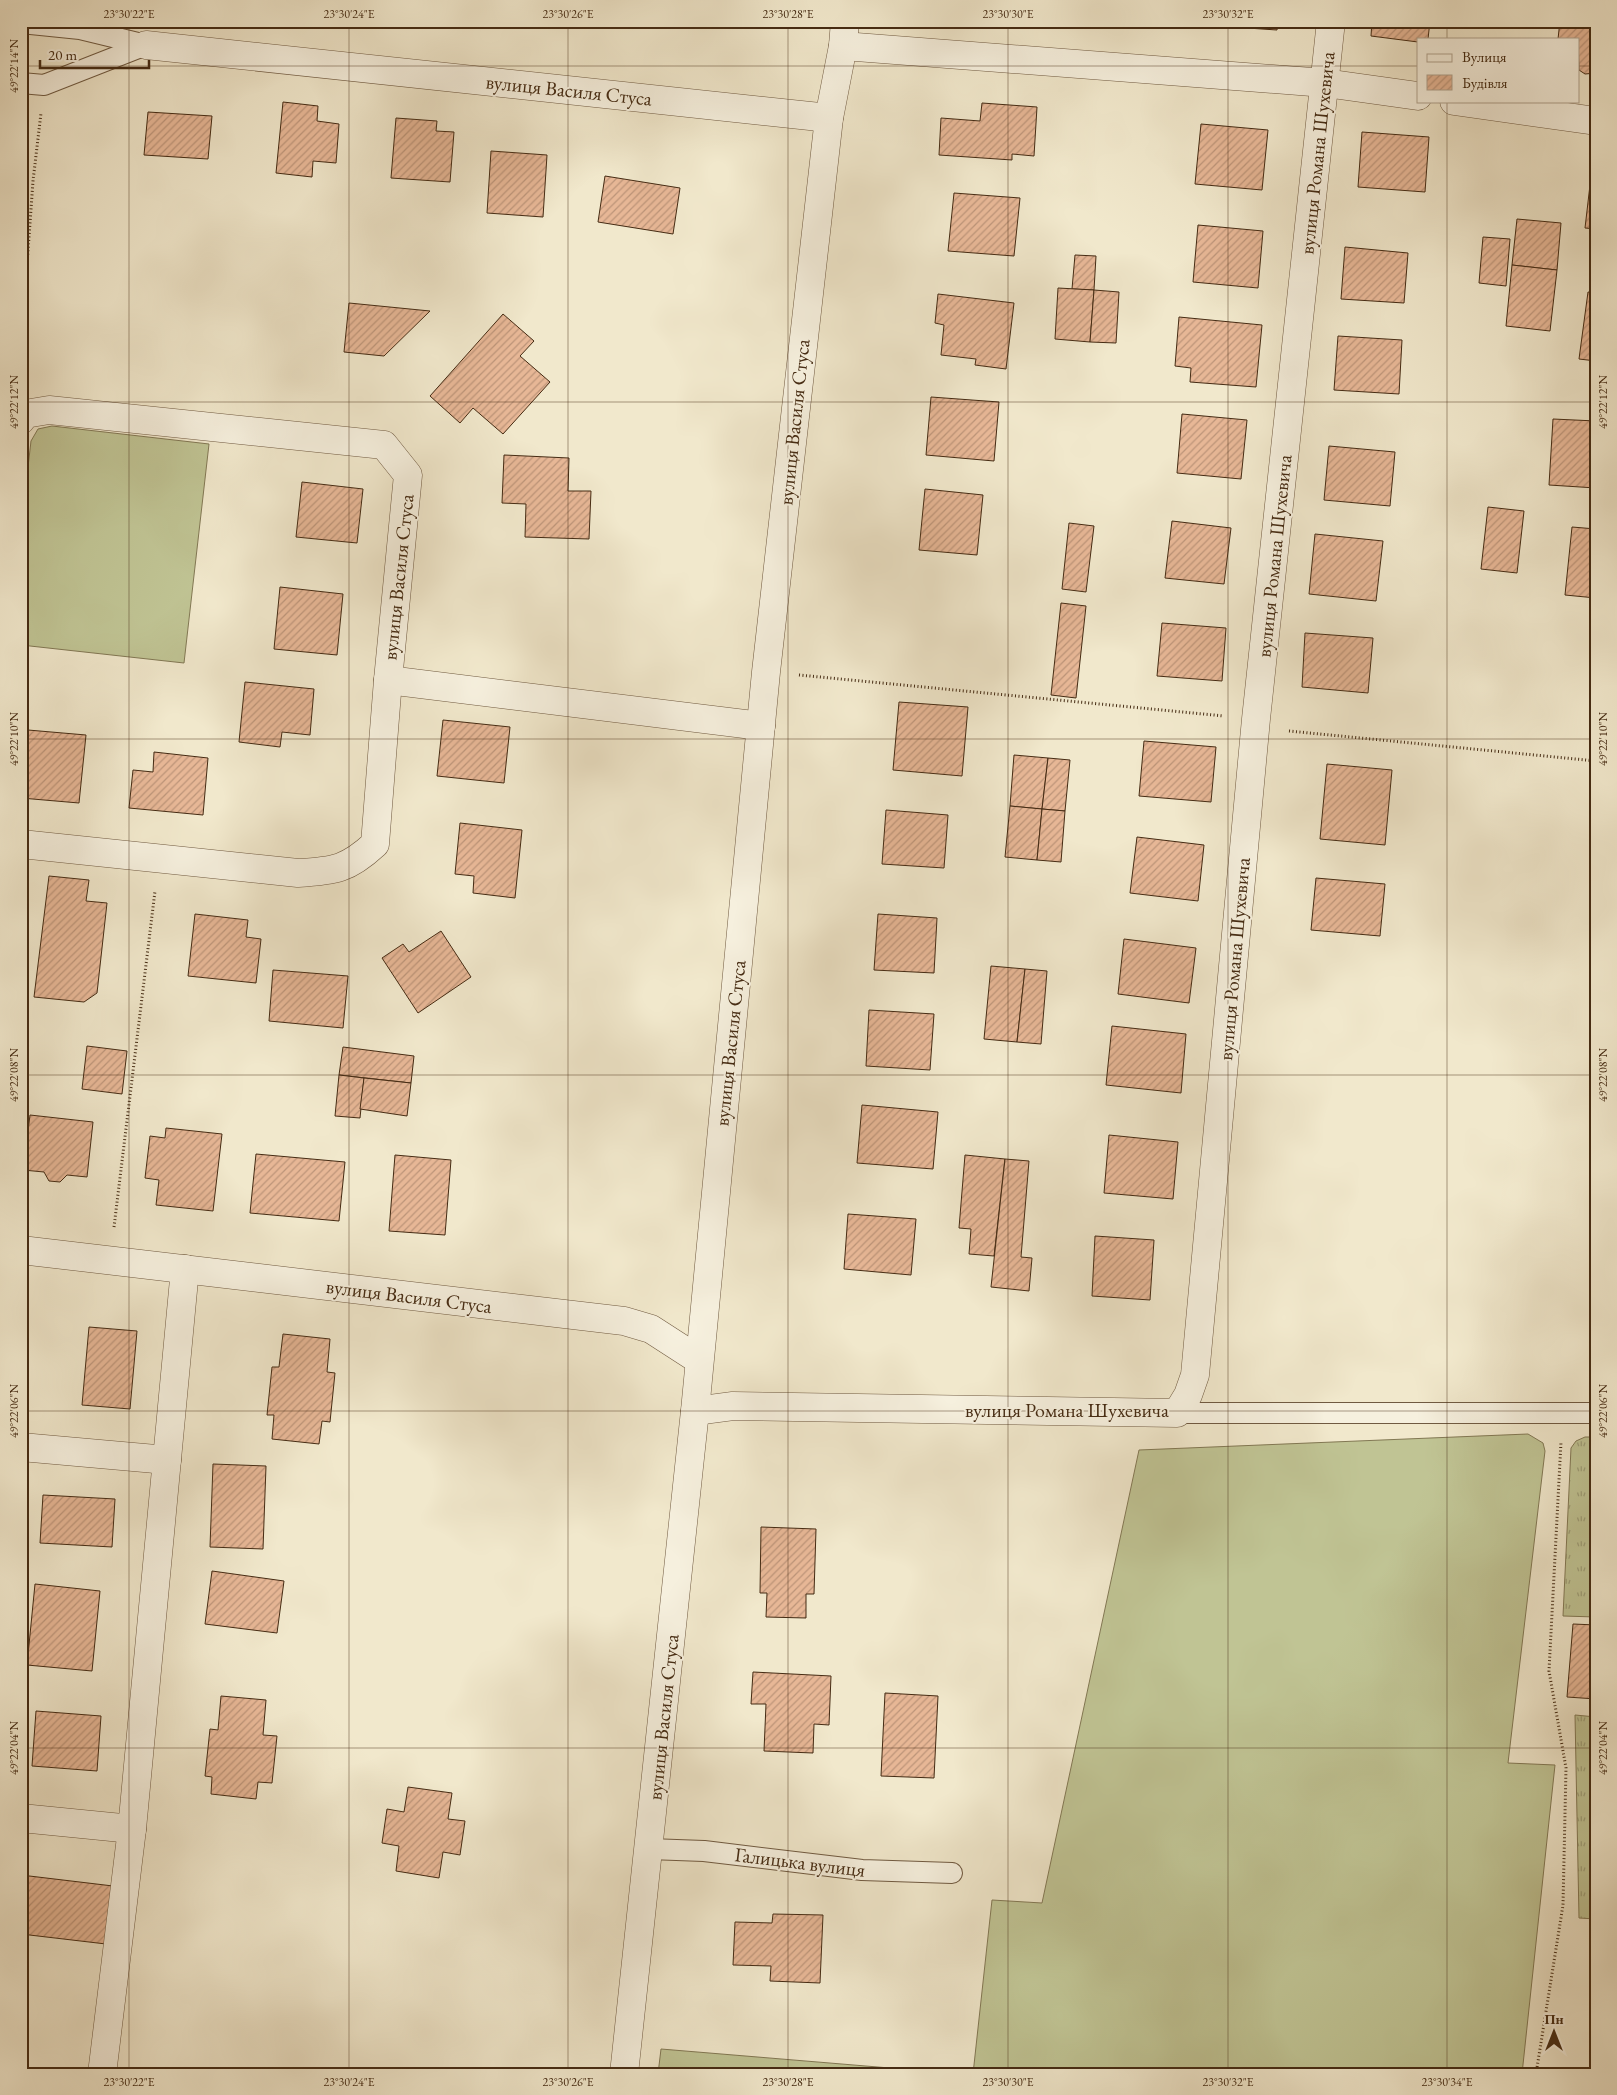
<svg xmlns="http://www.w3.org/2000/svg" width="1617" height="2095" viewBox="0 0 1617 2095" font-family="'EB Garamond',serif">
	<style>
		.grass { fill: url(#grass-tufts); stroke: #827854 }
		.garden { fill: #c0c494; stroke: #827854 }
		.building { fill: url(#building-hatch); stroke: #452b13 }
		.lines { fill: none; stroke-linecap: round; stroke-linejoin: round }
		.service-casing { stroke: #705a41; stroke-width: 22 }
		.minor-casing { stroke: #705a41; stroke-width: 29 }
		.path { stroke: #452b13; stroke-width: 3; stroke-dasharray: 1 2.5; stroke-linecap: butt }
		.service { stroke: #f6f0de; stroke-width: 20 }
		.minor { stroke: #f6f0de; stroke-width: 28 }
		.ticks { fill: none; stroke: #452b13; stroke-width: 1; stroke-opacity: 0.45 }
		.labels { text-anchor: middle; stroke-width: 4; stroke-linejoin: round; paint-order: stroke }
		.street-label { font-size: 20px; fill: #452b13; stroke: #f6f0de }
		.neatline { fill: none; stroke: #452b13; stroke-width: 2 }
		.ticks-label { font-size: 12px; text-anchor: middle; fill: #452b13 }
	</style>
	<defs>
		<pattern id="grass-tufts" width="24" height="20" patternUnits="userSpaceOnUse" patternTransform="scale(1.25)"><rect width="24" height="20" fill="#c0c494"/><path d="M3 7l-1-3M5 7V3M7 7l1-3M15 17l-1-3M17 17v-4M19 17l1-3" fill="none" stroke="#9e9f78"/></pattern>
		<pattern id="building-hatch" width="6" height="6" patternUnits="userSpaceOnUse" patternTransform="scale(1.25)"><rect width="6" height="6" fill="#e7b796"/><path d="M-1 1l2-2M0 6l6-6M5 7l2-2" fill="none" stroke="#bd9579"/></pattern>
	</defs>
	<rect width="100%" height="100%" fill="#f1e8cc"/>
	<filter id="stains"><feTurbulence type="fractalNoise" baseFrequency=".004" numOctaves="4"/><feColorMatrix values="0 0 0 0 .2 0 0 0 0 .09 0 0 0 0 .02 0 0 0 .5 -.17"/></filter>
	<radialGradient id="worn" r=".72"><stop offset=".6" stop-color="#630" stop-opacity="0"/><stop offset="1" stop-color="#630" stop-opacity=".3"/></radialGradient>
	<g class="grass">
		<polygon points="1585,1437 1596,1437 1596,1617 1563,1616 1571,1448 1576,1441"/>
		<polygon points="1575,1715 1596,1717 1596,1919 1579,1918"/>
	</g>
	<g class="garden">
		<polygon points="52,426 209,444 184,663 21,645 21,528 31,441 38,429"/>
		<polygon points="1528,1434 1543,1443 1545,1451 1508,1763 1555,1765 1522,2074 973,2074 992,1900 1042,1903 1139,1450"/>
		<polygon points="661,2049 962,2074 658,2074"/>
	</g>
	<g class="building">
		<polygon points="1218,21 1278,21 1277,30 1217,26"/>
		<polygon points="1372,21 1430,21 1428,39 1418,39 1418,42 1371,36"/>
		<polygon points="1560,21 1596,21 1596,73 1585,74 1579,70 1578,39 1558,39"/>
		<polygon points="283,102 318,106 317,121 339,124 336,163 313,161 312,177 276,173"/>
		<polygon points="982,103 1037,107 1034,156 1012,154 1012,160 939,155 941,118 980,121"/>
		<polygon points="148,112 212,116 208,159 144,155"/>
		<polygon points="396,118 437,121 436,131 454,132 450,182 391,178"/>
		<polygon points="1201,124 1268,130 1262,190 1195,184"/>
		<polygon points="1362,132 1429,137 1425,192 1358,187"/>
		<polygon points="491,151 547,155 543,217 487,213"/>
		<polygon points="1593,159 1596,159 1596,229 1585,228"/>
		<polygon points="605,176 680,188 673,234 598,222"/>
		<polygon points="954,193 1020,198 1014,256 948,251"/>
		<polygon points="1517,219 1561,223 1557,270 1512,265"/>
		<polygon points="1198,225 1263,231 1258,288 1193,282"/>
		<polygon points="1483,237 1510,239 1506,286 1479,283"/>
		<polygon points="1345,247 1408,253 1404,303 1341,299"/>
		<polygon points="1075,255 1096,256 1094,290 1072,289"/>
		<polygon points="1512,265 1557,270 1550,331 1506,326"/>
		<polygon points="1058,288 1094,290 1090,342 1055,339"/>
		<polygon points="1094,290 1119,292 1116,343 1090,342"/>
		<polygon points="1588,292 1596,293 1596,361 1579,359"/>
		<polygon points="938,294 1014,303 1006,369 975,365 976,359 941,355 944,325 935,323"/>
		<polygon points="349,303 430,311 384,356 344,352"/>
		<polygon points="503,314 534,341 520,356 550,382 503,434 473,408 460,423 430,396"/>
		<polygon points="1179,317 1262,325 1256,387 1190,382 1191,368 1175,366"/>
		<polygon points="1338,336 1402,340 1399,394 1334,390"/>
		<polygon points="931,397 999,402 994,461 926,455"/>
		<polygon points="1182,414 1247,420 1241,479 1177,473"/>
		<polygon points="1553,419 1596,421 1596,488 1549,485"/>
		<polygon points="1329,446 1395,452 1390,506 1324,500"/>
		<polygon points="504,455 569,458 568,491 591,491 589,539 525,537 526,504 502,503"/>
		<polygon points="302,482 363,489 357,543 296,537"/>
		<polygon points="925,489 983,495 977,555 919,550"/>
		<polygon points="1488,507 1524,511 1517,573 1481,569"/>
		<polygon points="1172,521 1231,528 1224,584 1165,578"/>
		<polygon points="1069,523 1094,526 1086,592 1062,589"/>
		<polygon points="1572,527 1596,529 1596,598 1565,595"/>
		<polygon points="1315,534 1383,541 1376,601 1309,594"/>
		<polygon points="280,587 343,594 337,655 274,649"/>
		<polygon points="1061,603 1086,606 1076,698 1051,695"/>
		<polygon points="1162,623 1226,628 1222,681 1157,676"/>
		<polygon points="1305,633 1373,638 1368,693 1302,687"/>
		<polygon points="245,682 314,689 310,735 282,732 280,747 239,742"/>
		<polygon points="899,702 968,707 962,776 893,770"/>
		<polygon points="443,720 510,727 504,783 437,776"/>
		<polygon points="28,730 86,735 79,803 21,798"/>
		<polygon points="1144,741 1216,747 1211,802 1139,796"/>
		<polygon points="154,752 208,758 203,815 129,808 133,770 153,772"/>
		<polygon points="1014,755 1048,758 1042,809 1010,806"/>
		<polygon points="1048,758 1070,760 1065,811 1042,809"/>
		<polygon points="1327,764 1392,770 1385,845 1320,839"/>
		<polygon points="1010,806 1042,809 1037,860 1005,857"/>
		<polygon points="1042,809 1065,811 1061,862 1037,860"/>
		<polygon points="886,810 948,815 944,868 882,864"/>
		<polygon points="460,823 522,830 515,898 473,893 474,876 455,874"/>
		<polygon points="1137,837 1204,845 1198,901 1130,893"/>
		<polygon points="49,876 89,880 86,901 107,903 97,993 84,1002 34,997"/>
		<polygon points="1316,878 1385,884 1380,936 1311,930"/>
		<polygon points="195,914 248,920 246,937 261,939 256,983 188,976"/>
		<polygon points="878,914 937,918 934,973 874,970"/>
		<polygon points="441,931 471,977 418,1013 382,958 403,944 409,952"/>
		<polygon points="1124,939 1196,948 1189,1003 1118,994"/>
		<polygon points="991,966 1025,969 1017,1042 984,1039"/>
		<polygon points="1025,969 1047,971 1041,1044 1017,1042"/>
		<polygon points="273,970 348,976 343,1028 269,1021"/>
		<polygon points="869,1010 934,1014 930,1070 866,1066"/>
		<polygon points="1112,1026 1186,1034 1181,1093 1106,1085"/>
		<polygon points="87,1046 127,1051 122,1094 82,1089"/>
		<polygon points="343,1047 414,1056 411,1083 339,1075"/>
		<polygon points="339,1075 364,1078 360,1118 335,1116"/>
		<polygon points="364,1078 411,1083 407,1116 360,1109"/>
		<polygon points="862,1105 938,1112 933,1169 857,1163"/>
		<polygon points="30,1115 93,1122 87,1177 67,1175 60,1182 49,1181 44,1172 23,1170"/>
		<polygon points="166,1128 222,1134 213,1211 156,1205 159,1180 145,1178 150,1136 165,1138"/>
		<polygon points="1109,1135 1178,1142 1173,1199 1104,1193"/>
		<polygon points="256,1154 345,1162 339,1221 250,1213"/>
		<polygon points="395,1155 451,1160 445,1235 389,1231"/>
		<polygon points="965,1155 1005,1159 994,1256 969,1254 971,1229 959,1228"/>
		<polygon points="1005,1159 1029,1161 1021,1257 1032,1258 1029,1291 991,1287"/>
		<polygon points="848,1214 916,1219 911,1275 844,1269"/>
		<polygon points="1095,1236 1154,1240 1150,1300 1092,1296"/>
		<polygon points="89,1327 137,1331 130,1409 82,1405"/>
		<polygon points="283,1334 330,1339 327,1372 335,1373 330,1422 322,1421 319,1444 272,1439 274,1415 267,1415 272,1367 279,1367"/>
		<polygon points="213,1464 266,1466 263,1549 210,1547"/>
		<polygon points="43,1495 115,1499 112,1547 40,1543"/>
		<polygon points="761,1527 816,1529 814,1594 806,1594 806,1618 766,1617 767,1593 760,1593"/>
		<polygon points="212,1571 284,1581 277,1633 205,1624"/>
		<polygon points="35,1584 100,1591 92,1671 27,1665"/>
		<polygon points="1573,1624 1596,1625 1596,1699 1567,1697"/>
		<polygon points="753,1672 831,1676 829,1725 814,1724 813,1753 764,1751 766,1704 751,1704"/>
		<polygon points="885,1693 938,1696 934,1778 881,1776"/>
		<polygon points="221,1696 266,1700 263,1735 277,1736 272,1783 258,1782 256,1799 211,1794 212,1777 205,1776 210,1729 218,1730"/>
		<polygon points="36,1711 101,1716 97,1771 32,1766"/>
		<polygon points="408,1787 452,1793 448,1819 465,1821 460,1855 443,1852 439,1878 396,1871 399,1846 382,1843 387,1809 404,1812"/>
		<polygon points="21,1875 113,1886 106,1944 21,1934"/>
		<polygon points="773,1914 823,1915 820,1983 770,1981 771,1966 733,1965 735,1922 772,1923"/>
	</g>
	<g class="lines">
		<defs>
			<g id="service">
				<polyline points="21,23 80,29 146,45"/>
				<polyline points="21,83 44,85 146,45"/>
				<polyline points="1177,1413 1596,1413"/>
				<polyline points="649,1849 704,1851 862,1870 952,1873"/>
			</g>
			<g id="minor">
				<polyline points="146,45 829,118"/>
				<polyline points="843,46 1325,83 1418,96"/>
				<polyline points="1454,101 1596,121"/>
				<path d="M21 420 25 414 49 410 384 445 408 475 388 680 375 844C348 869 335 871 298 873L21 844"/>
				<polyline points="388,680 761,726"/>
				<polyline points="21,1250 624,1321 651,1329 699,1360"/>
				<polyline points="695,1411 733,1406 1177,1413 1188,1395 1195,1375 1256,719 1331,21"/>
				<polyline points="21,1447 167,1460"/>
				<polyline points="21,1818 132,1829"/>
				<polyline points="102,2074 132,1829 185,1269"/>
				<polyline points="624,2074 695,1411 766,672 829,118 843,46 845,21"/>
			</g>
		</defs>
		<use href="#service" class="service-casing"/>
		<use href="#minor" class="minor-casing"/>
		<g class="path">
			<polyline points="21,349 33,181 41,113"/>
			<polyline points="799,675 1224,716"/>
			<polyline points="1289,731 1596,761"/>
			<polyline points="114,1227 155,891"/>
			<polyline points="1536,2074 1563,1905 1566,1768 1549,1671 1561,1442"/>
		</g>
		<use href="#service" class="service"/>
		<use href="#minor" class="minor"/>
	</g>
	<path class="ticks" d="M129 21V2074M349 21V2074M568 21V2074M788 21V2074M1008 21V2074M1228 21V2074M1447 21V39M21 66H1418M1578 66H1596M1447 101V2074M21 402H1596M21 739H1596M21 1075H1596M21 1411H1596M21 1748H1596"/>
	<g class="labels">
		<g class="street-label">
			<text transform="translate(569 90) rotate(6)" y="7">вулиця Василя Стуса</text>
			<text transform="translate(1317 153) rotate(-84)" y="7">вулиця Романа Шухевича</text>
			<text transform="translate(794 422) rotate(-84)" y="7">вулиця Василя Стуса</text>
			<text transform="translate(1274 556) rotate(-84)" y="7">вулиця Романа Шухевича</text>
			<text transform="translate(398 577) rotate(-84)" y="7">вулиця Василя Стуса</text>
			<text transform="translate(1234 959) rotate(-85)" y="7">вулиця Романа Шухевича</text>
			<text transform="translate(730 1043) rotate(-84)" y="7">вулиця Василя Стуса</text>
			<text transform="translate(409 1296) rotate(7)" y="7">вулиця Василя Стуса</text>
			<text x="1067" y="1417">вулиця Романа Шухевича</text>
			<text transform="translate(663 1717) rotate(-84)" y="7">вулиця Василя Стуса</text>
			<text transform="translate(800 1862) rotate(7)" y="7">Галицька вулиця</text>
		</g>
	</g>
	<rect width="1617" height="2095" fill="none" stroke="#f1e8cc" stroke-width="55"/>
	<rect x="1417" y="38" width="162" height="65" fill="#f6f0de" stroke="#afa18d"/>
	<rect x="1427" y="54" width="25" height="8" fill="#f6f0de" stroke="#afa18d"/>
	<text x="1462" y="62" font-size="15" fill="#452b13">Вулиця</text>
	<rect x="1427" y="75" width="25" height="15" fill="url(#building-hatch)" stroke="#afa18d"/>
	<text x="1462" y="88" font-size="15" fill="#452b13">Будівля</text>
	<g transform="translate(1554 2032)" stroke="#f6f0de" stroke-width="4" paint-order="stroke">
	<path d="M0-4L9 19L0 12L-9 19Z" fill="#452b13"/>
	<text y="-8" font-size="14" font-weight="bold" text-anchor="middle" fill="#452b13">Пн</text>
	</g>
	<path d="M40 60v8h109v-8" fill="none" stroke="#452b13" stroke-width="2.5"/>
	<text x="48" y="60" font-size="15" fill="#452b13" stroke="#f6f0de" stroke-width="4" paint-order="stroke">20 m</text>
	<rect x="28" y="28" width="1562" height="2040" class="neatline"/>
	<g class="ticks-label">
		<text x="129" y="18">23°30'22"E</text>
		<text x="349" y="18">23°30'24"E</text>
		<text x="568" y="18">23°30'26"E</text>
		<text x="788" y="18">23°30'28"E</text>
		<text x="1008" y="18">23°30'30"E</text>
		<text x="1228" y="18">23°30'32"E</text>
		<text transform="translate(14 66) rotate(-90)" y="4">49°22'14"N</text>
		<text transform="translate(14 402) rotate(-90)" y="4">49°22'12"N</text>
		<text transform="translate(1603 402) rotate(-90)" y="4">49°22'12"N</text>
		<text transform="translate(14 739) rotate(-90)" y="4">49°22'10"N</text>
		<text transform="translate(1603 739) rotate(-90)" y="4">49°22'10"N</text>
		<text transform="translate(14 1075) rotate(-90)" y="4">49°22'08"N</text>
		<text transform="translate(1603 1075) rotate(-90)" y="4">49°22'08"N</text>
		<text transform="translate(14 1411) rotate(-90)" y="4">49°22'06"N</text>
		<text transform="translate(1603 1411) rotate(-90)" y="4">49°22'06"N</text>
		<text transform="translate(14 1748) rotate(-90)" y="4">49°22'04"N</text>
		<text transform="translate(1603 1748) rotate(-90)" y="4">49°22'04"N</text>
		<text x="129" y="2086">23°30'22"E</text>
		<text x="349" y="2086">23°30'24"E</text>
		<text x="568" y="2086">23°30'26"E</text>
		<text x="788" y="2086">23°30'28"E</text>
		<text x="1008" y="2086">23°30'30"E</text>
		<text x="1228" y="2086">23°30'32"E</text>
		<text x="1447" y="2086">23°30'34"E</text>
	</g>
	<rect width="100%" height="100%" filter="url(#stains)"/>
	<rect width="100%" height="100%" fill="url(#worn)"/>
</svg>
